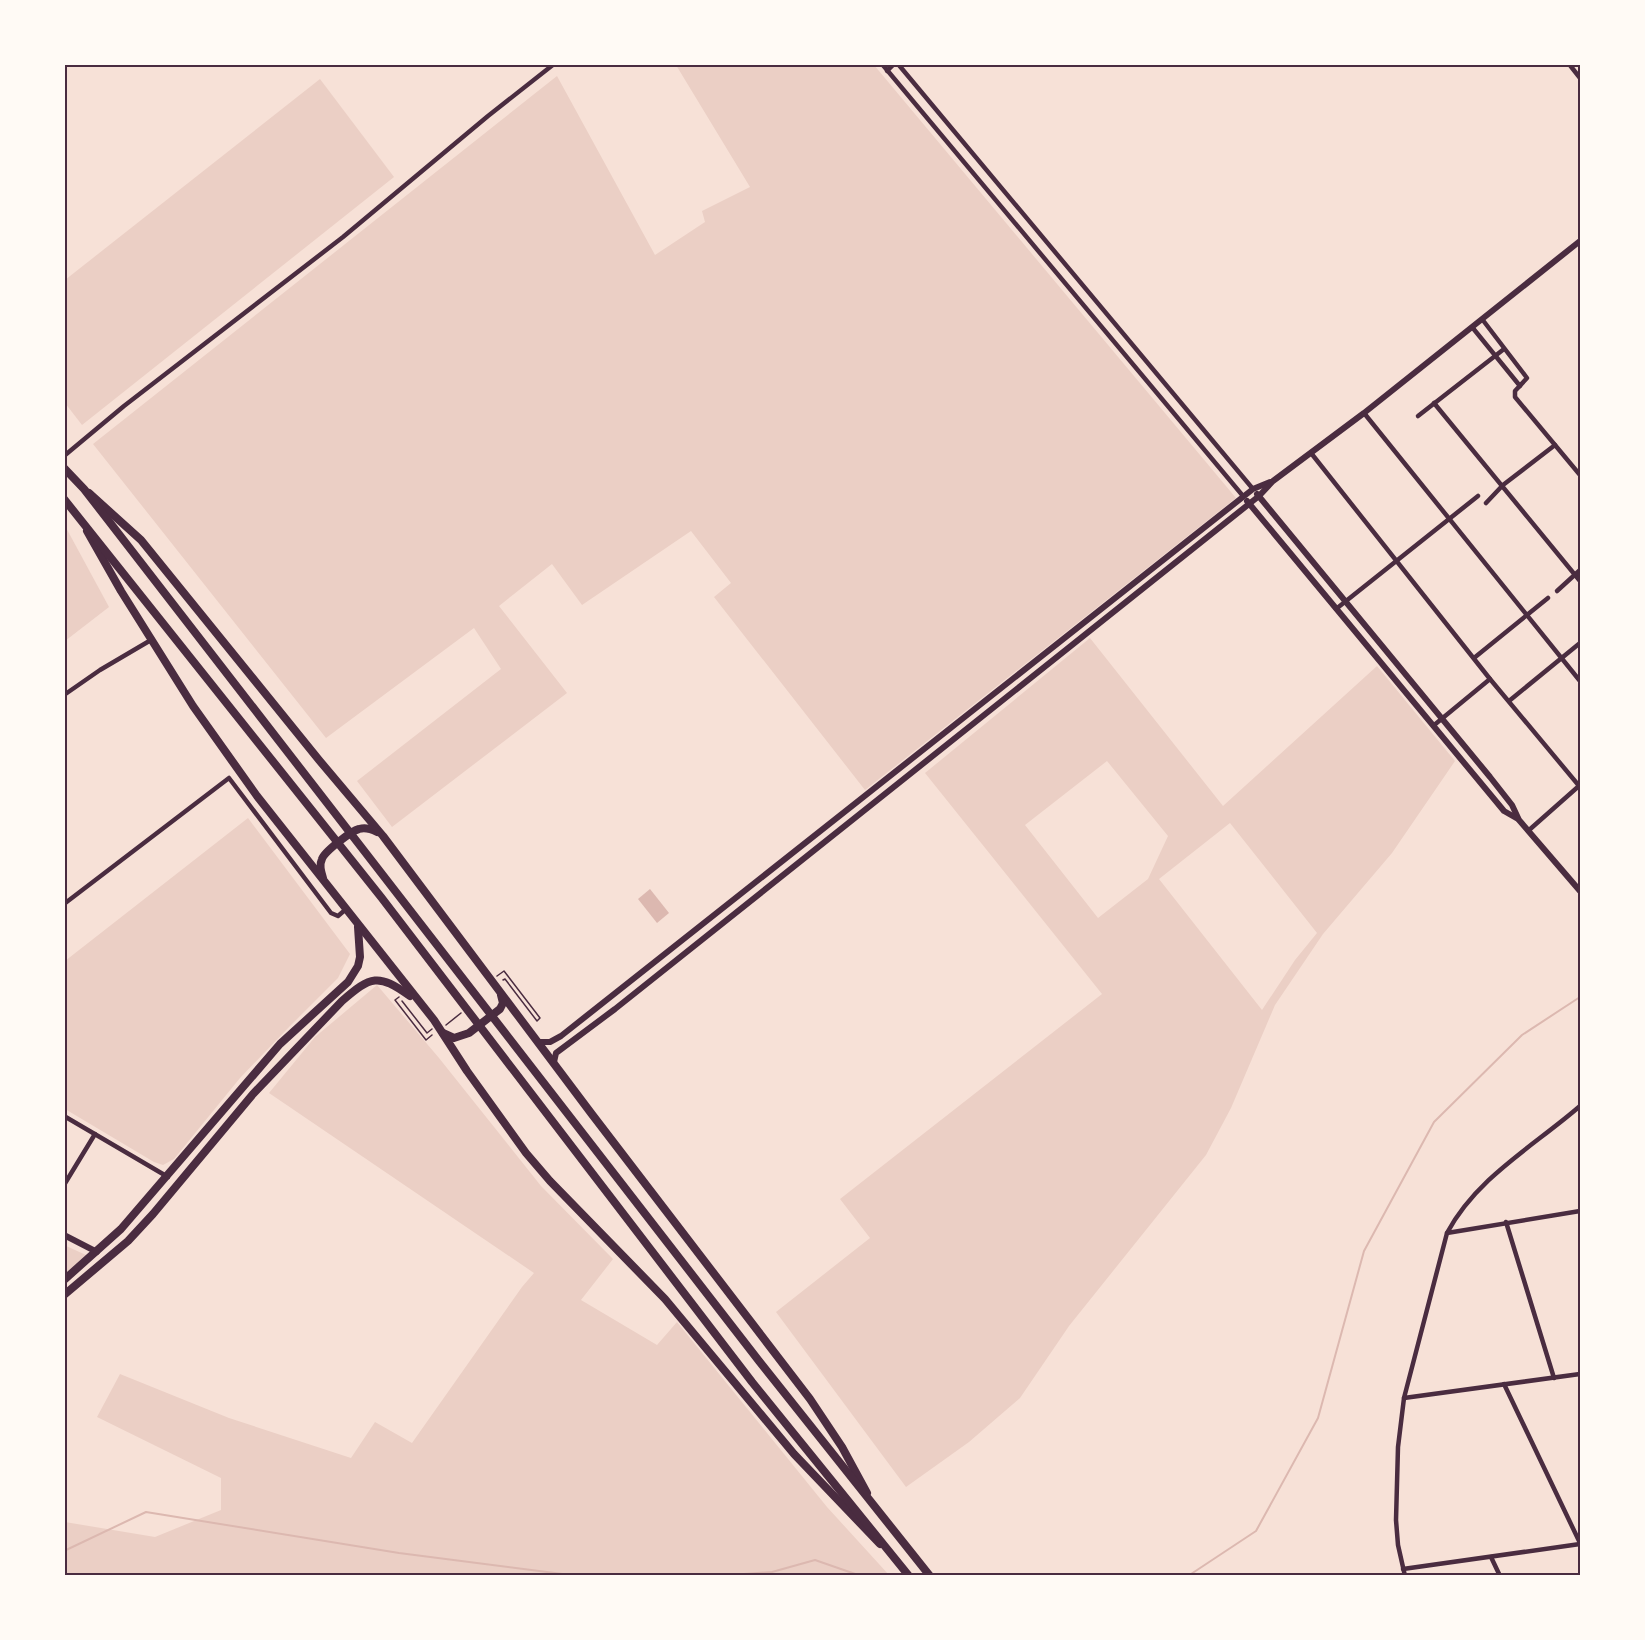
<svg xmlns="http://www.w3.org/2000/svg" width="1645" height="1640" viewBox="0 0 1645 1640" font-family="Lato,sans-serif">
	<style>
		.green { fill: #ebcfc5; fill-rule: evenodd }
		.water { fill: #dcb8b0 }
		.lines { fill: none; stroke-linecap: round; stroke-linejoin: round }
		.stream { stroke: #dcb8b0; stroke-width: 2 }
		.path { stroke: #4a2c40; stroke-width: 1.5 }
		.minor { stroke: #4a2c40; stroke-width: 4.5 }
		.tertiary { stroke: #4a2c40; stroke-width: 6 }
		.primary { stroke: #4a2c40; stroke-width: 8 }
		.trunk { stroke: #4a2c40; stroke-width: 8 }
		.neatline { fill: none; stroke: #4a2c40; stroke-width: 2 }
	</style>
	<rect width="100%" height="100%" fill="#f7e1d7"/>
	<g class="green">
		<polygon points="874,65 1236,498 865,790 714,597 731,583 691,531 582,605 552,564 499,606 567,693 392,827 357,781 501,669 474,628 326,738 93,444 557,76 655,255 705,222 702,211 750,187 676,65"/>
		<polygon points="320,79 394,177 82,425 65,403 65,280"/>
		<polygon points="64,524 109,607 65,641 64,641"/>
		<path d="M1090 638 1223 806 1377 666 1455 761 1392 853 1323 934 1275 1005 1231 1108 1206 1155 1069 1326 1020 1398 969 1442 906 1487 776 1312 870 1238 840 1199 1102 994 925 773ZM1107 761 1168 836 1148 879 1098 918 1025 825ZM1230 823 1317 933 1295 960 1262 1010 1159 879Z"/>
		<polygon points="248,818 350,954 338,978 290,1026 240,1078 174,1159 163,1165 154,1162 65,1109 65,961"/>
		<polygon points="377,985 439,1058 541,1186 613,1259 581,1300 657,1345 677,1322 827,1507 889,1575 65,1575 65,1522 155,1537 221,1510 221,1478 97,1417 120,1374 229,1418 351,1458 375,1422 412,1443 522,1287 534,1273 269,1093 315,1037"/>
		<polygon points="64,1245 86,1255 64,1275"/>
	</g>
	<polygon class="water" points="650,889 669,913 657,923 638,899"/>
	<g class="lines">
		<g class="stream">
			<polyline points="64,1551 146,1512 399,1553 578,1576"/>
			<polyline points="718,1576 772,1572 815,1560 861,1576"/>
			<polyline points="1188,1576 1256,1531 1318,1418 1364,1251 1434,1122 1522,1035 1580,997"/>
		</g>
		<g class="path">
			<polyline points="497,976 504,971 540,1018 537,1021 505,979 503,980"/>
			<polyline points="399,997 395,1000 426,1040 432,1035"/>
			<polyline points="402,1001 427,1033 432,1029"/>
			<polyline points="446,1025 461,1013"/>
		</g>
		<g class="minor">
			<polyline points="882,64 1243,496"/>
			<polyline points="898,64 1253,489"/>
			<polyline points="1569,64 1580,78"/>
			<polyline points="887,71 894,64"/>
			<polyline points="1482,319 1527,378 1515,391 1515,397 1580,475"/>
			<polyline points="1472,327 1520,386"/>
			<polyline points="1434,403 1580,581"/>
			<polyline points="1364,413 1580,681"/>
			<polyline points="1418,416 1504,349"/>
			<polyline points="1311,453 1490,679 1580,787"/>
			<polyline points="64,456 124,406 343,237 488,116 554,64"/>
			<polyline points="1486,503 1503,485 1555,445"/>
			<polyline points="1557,591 1580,570"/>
			<polyline points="1336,609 1478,496"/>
			<polyline points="1474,658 1548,598"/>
			<polyline points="64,695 100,670 151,640"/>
			<polyline points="1509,701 1580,643"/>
			<polyline points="1433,726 1490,679"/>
			<polyline points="1528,831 1580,785"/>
			<polyline points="64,904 229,778 331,913 338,916 345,910"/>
			<polyline points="64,1116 168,1177"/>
			<polyline points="64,1185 95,1134"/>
			<polyline points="1506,1222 1554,1378"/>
			<polyline points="1447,1233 1580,1211"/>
			<polyline points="1504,1384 1580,1543"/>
			<polyline points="1404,1398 1580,1374"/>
			<polyline points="1491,1557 1500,1576"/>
			<polyline points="1403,1569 1580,1544"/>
			<path d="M1405 1576 1398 1545 1396 1520 1398 1447 1404 1398 1447 1233C1477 1177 1534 1146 1580 1106"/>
		</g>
		<g class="tertiary">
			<polyline points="1257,494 1490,777 1512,805 1519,820 1580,891"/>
			<polyline points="1247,501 1504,811 1518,819"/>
			<polyline points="538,1042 550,1042 561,1036 1253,489 1270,482"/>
			<polyline points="554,1062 556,1053 615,1009 1259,496 1273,481 1364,413 1580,241"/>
			<polyline points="64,1235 97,1252"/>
		</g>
		<g class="primary">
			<polyline points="89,493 141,540 319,760 383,836 591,1113 810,1399 842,1447 867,1493"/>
			<polyline points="87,531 121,591 193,706 257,796 434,1020 467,1071 526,1153 550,1181 665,1299 794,1454 880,1544"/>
			<path d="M323 878C321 871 319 865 322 859 324 852 351 831 359 829 366 827 371 829 377 832"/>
			<polyline points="443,1033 454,1038 469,1033 500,1009 503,1003 501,995"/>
			<polyline points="64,1280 121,1229 280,1044 348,982 358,966 360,957 358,927"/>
			<path d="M64 1295 128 1241 153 1214 253 1094 342 1001C371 976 378 973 410 996"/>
		</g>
		<g class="trunk">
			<polyline points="64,468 84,489 759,1361 930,1576"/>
			<polyline points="64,499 381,897 752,1382 909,1576"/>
		</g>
	</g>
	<rect width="1645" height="1640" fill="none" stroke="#fffaf5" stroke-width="132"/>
	<rect x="66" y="66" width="1513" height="1508" class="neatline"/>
</svg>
